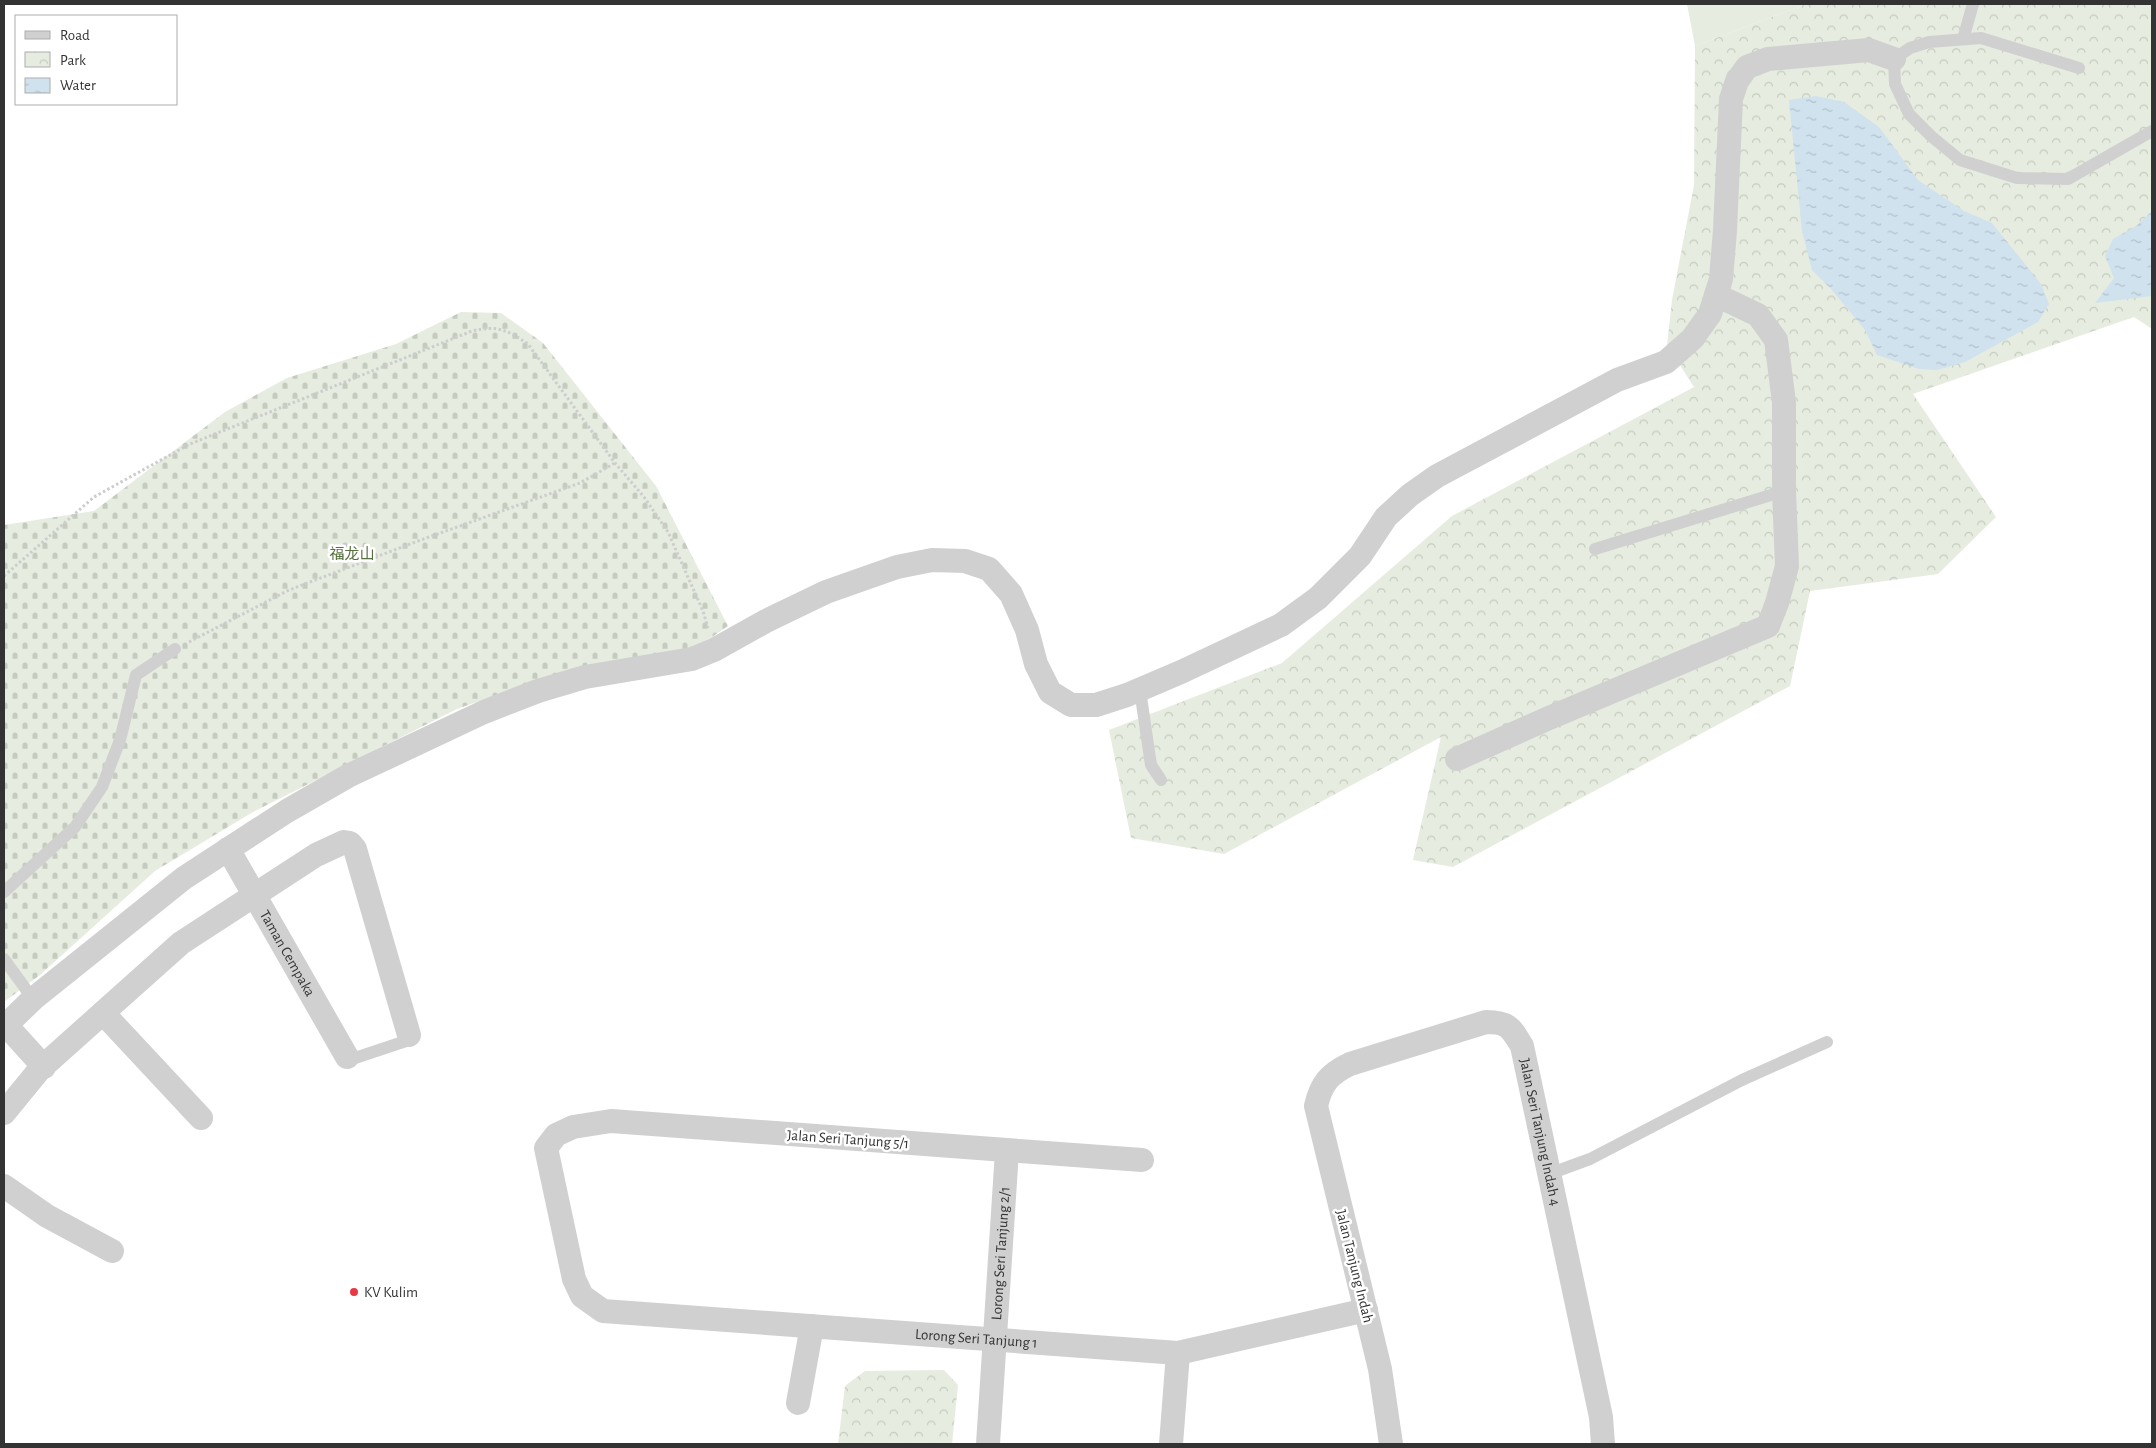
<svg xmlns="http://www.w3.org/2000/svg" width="2156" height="1448" viewBox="0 0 2156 1448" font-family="'Alegreya Sans','Noto Sans SC',sans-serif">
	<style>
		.grass { fill: #e6ecdf }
		.cemetery { fill: url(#cemetery-stones) }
		.park { fill: url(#park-crowns) }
		.water { fill: url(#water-ripples) }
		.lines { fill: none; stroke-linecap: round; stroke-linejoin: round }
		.path { stroke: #cdcdcd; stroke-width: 3; stroke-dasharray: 2.5 2.5; stroke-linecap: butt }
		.service { stroke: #d0d0d0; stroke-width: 12 }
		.minor { stroke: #d0d0d0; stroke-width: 24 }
		.poi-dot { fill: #e63946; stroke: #fff; stroke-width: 2 }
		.labels { text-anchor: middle; stroke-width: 5; stroke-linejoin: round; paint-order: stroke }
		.park-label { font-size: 15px; fill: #56703f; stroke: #fff }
		.street-label { font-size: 15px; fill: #333; stroke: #fff }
		.poi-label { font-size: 15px; fill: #333; stroke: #fff; text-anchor: start }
	</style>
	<defs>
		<pattern id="cemetery-stones" width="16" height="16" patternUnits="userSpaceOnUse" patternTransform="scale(1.25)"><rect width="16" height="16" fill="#e6ecdf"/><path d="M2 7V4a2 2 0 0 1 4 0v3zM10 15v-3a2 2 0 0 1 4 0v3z" fill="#c6cbc0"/></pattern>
		<pattern id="park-crowns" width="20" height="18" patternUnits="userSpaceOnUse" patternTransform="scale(1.25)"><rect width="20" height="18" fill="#e6ecdf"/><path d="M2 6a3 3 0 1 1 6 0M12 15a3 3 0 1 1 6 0" fill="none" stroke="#c6cbc0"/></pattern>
		<pattern id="water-ripples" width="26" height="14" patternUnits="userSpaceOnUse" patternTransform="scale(1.25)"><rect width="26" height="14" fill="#cfe2ee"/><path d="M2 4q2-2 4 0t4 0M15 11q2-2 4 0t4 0" fill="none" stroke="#b2c2cd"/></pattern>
	</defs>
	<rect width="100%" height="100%" fill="#fff"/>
	<polygon class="grass" points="1687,4 1806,4 1695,46"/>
	<polygon class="cemetery" points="461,312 501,313 543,343 656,486 728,626 696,648 553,675 457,709 253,812 155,871 40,975 4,1002 4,525 94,511 225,412 287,378 396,344"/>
	<g class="park">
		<polygon points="1806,4 2152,4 2152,329 2134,317 1913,394 1996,517 1938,574 1810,591 1790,686 1453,867 1413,860 1441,737 1224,854 1131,838 1109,730 1282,663 1452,516 1694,387 1667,345 1672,300 1694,185 1695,46"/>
		<polygon points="944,1370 958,1385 952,1444 838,1444 845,1386 865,1371"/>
	</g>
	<g class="water">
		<polygon points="1816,96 1844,102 1879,127 1918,180 1964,211 1992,223 2041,284 2049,304 2038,322 1965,362 1937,370 1919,369 1877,355 1865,330 1831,289 1812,270 1802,231 1789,100"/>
		<polygon points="2152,211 2152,296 2095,303 2114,278 2105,256 2113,239 2136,226"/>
	</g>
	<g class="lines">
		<g class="path">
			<path d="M4 576 94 497 190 444 472 331C498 325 507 330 528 344L615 463 644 497 668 532 703 611 708 628"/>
			<polyline points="189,642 289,590 418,541 580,483 615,463"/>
		</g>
		<g class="service">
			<polyline points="1963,39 1973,4"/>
			<polyline points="2079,68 1981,38 1929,42 1910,48 1894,59 1895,84 1909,114 1931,136 1960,160 2017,178 2068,179 2152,131"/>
			<polyline points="1595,549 1784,491"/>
			<polyline points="1140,690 1151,765 1161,780"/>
			<polyline points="4,892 75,827 102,787 120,740 136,675 175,649"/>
			<polyline points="4,959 33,999"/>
			<polyline points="347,1057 355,1058 406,1041 409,1035"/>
			<polyline points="1549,1174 1590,1159 1742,1080 1827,1042"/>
		</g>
		<g class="minor">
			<polyline points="1457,759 1549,718 1768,626 1777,603 1787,566 1784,491 1784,402 1776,340 1758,315 1716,295"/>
			<path id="s1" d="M228 849 347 1057"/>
			<polyline points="103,1013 201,1118"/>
			<polyline points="6,1025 44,1067"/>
			<polyline points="4,1027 33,999 184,878 287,811 348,776 484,712 538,691 585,677 692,659 714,650 766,621 826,592 897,567 932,560 965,561 989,569 1011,594 1027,630 1036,664 1050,692 1071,705 1096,705 1127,695 1181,672 1281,625 1318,598 1360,556 1386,517 1410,495 1437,476 1617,380 1666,362 1692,339 1710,314 1721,279 1725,230 1731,99 1737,81 1747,67 1768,59 1869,50 1894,59"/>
			<polyline points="4,1113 40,1069 181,943 316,855 344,842 350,843 355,849 409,1035"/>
			<path id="s2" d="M1142 1160 611 1121 573 1127 556 1135 546 1148 574 1279 582 1296 603 1311 1178 1353 1366 1310"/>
			<polyline points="4,1186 47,1216 112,1251"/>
			<polyline points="798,1403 812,1326"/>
			<path id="s3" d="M988 1444 1007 1151"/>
			<polyline points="1171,1444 1178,1353"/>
			<path id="s4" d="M1391 1444 1380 1369 1316 1106C1321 1084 1329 1074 1350 1064L1486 1022C1509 1022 1511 1028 1522 1046L1601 1417 1603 1444"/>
		</g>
	</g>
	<circle class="poi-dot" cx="354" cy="1292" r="5"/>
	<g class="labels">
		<g class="park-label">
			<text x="352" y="559">福龙山</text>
		</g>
		<g class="street-label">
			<text dy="5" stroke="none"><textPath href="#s1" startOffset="120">Taman Cempaka</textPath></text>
			<text dy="5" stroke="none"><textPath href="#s4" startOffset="680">Jalan Seri Tanjung Indah 4</textPath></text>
			<text transform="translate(848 1139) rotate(4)" y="5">Jalan Seri Tanjung 5/1</text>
			<text dy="5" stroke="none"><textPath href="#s3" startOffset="191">Lorong Seri Tanjung 2/1</textPath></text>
			<text transform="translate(1355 1266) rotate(76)" y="5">Jalan Tanjung Indah</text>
			<text dy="5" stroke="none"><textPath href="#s2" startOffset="1159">Lorong Seri Tanjung 1</textPath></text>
		</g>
		<g class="poi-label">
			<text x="364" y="1297">KV Kulim</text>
		</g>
	</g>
	<rect width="2156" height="1448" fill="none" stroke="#333333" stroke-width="10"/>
	<rect x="15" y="15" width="162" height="90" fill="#ffffff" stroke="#adadad"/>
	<rect x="25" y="31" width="25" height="8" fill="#d0d0d0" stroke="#adadad"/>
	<text x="60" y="40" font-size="15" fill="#333333">Road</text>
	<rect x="25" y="52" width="25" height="15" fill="url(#park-crowns)" stroke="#adadad"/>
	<text x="60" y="65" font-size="15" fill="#333333">Park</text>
	<rect x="25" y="78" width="25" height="15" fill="url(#water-ripples)" stroke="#adadad"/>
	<text x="60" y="90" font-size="15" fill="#333333">Water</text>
</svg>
